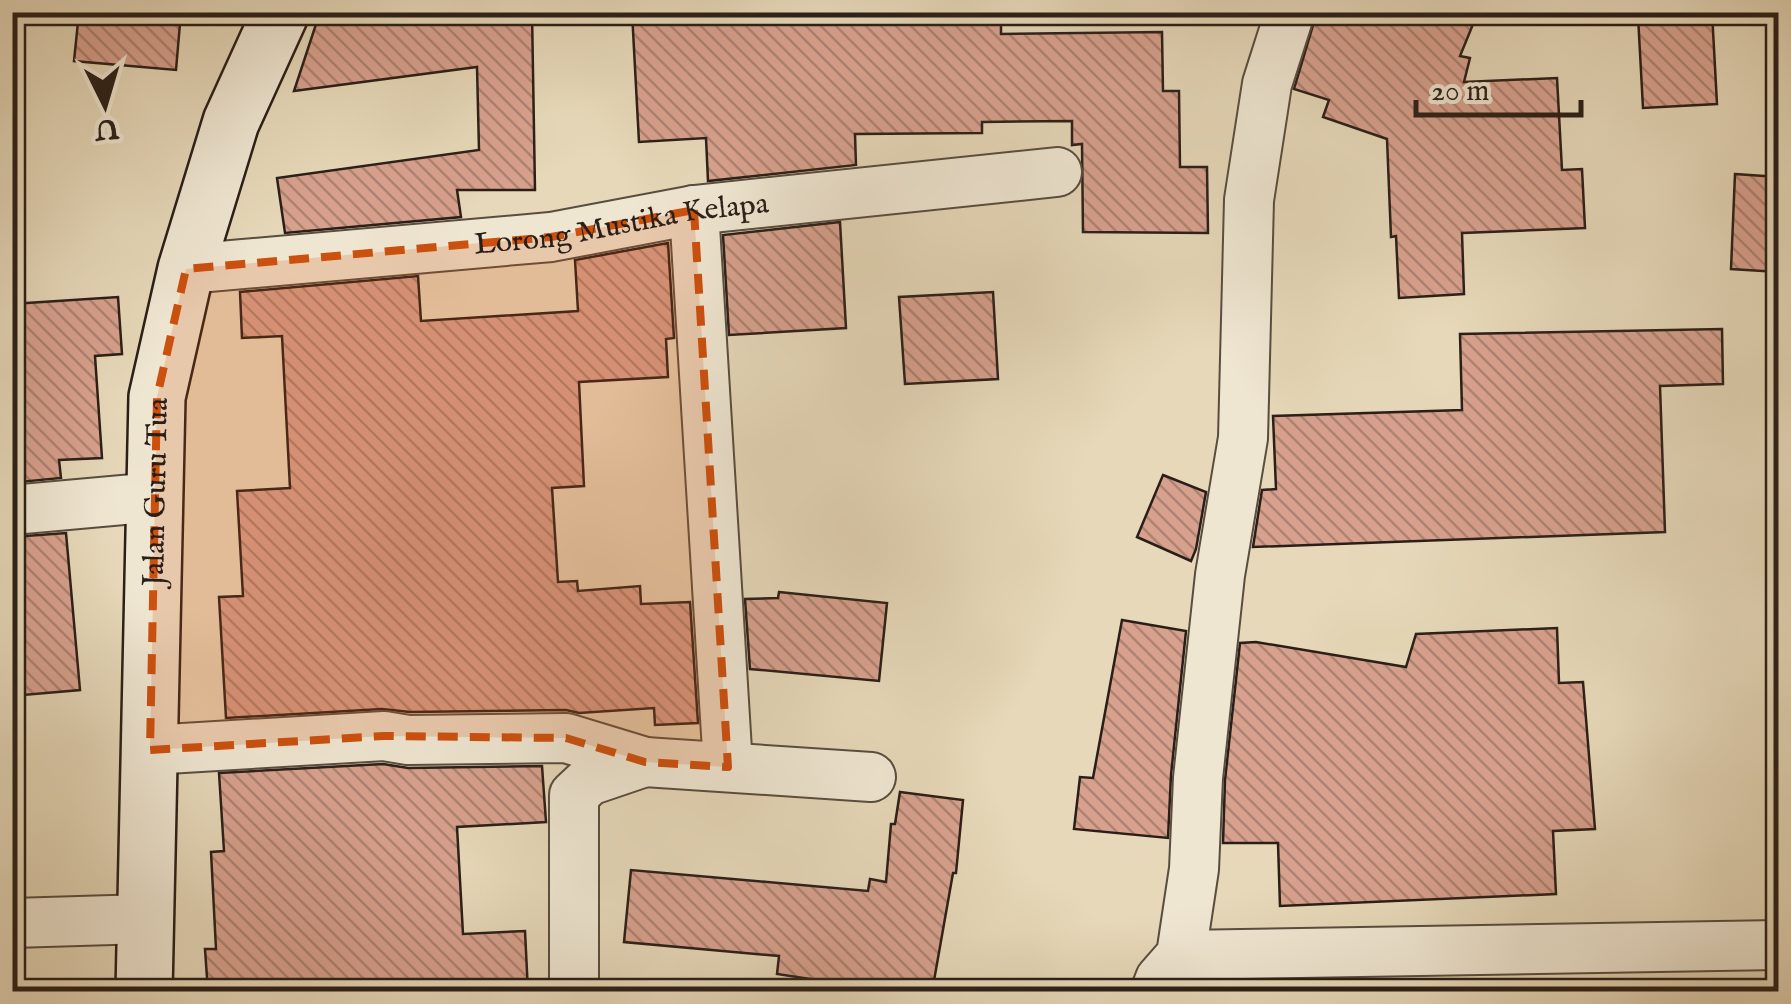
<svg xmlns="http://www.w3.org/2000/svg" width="1791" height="1004" viewBox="0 0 1791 1004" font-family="'IM FELL English',serif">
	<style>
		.building { fill: url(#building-back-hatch); stroke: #2a1f18; stroke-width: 2.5 }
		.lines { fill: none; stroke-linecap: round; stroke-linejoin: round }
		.minor-casing { stroke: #594d40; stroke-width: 52 }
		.secondary-casing { stroke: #2a1f18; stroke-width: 60 }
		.minor { stroke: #efe6d2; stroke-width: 48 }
		.secondary { stroke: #efe6d2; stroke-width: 55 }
		.marked { fill: #cc500e; fill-opacity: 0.2; stroke: #cc500e; stroke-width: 8; stroke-dasharray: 20 12; stroke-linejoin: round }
		.labels { text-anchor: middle; stroke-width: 8; stroke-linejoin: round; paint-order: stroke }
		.street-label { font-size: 30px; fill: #2a1f18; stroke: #efe6d2 }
	</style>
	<defs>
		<pattern id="building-back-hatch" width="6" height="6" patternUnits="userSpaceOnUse" patternTransform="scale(2.5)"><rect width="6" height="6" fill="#d8a18e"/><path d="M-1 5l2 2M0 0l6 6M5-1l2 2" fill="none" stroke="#af8373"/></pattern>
	</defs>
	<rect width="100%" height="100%" fill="#e6d8b9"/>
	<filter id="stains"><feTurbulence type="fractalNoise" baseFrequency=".002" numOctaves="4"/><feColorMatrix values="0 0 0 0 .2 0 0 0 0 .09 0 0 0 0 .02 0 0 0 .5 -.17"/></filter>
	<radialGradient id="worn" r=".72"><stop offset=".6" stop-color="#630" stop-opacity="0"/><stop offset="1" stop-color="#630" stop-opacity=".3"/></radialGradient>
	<g class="building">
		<polygon points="79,12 181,12 176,70 74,61"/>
		<polygon points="320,12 532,12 535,190 457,190 461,217 285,233 277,178 479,150 477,67 294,91"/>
		<polygon points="632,12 1001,12 1001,34 1162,32 1163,91 1179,91 1180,167 1207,167 1208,233 1083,232 1082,144 1072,145 1072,121 982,122 982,133 855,134 856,165 708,181 706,138 639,142"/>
		<polygon points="1317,12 1478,12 1460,56 1470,58 1464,82 1557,78 1562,170 1582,169 1585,228 1462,233 1464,294 1399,298 1396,236 1391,237 1387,139 1323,117 1329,100 1294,89"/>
		<polygon points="1712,12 1717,104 1643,108 1638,16"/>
		<polygon points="1735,174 1778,177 1778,272 1731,269"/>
		<polygon points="840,222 846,328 729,335 723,235"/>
		<polygon points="668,243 674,338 666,339 668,377 579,382 584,486 552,488 558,582 577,581 578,591 640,586 641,604 690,602 698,723 655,725 654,708 579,713 566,710 410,712 382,709 226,718 219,597 243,596 237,491 290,488 282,336 242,338 240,292 418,276 421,321 578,311 575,260"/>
		<polygon points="993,292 998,379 905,384 899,297"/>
		<polygon points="118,297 122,354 95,356 102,458 59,460 61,478 20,482 12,304"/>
		<polygon points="1722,329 1723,384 1660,386 1665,532 1253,547 1262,490 1276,489 1273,416 1462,410 1460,334"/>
		<polygon points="1163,475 1206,492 1196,549 1191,561 1137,537"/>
		<polygon points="66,533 80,690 12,696 12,537"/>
		<polygon points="779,592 887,603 879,681 750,669 745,599 778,598"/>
		<polygon points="1122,620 1186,631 1171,775 1168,838 1074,829 1080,777 1093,778"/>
		<polygon points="1557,628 1559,683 1583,682 1595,829 1553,831 1556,894 1280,906 1278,843 1223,843 1225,780 1240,643 1256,642 1406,667 1416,634"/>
		<polygon points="383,764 408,768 542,766 546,822 457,827 463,934 525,931 528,992 208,992 205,949 216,949 211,852 224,851 219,773"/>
		<polygon points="900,792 963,800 956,873 953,873 932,992 896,992 777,974 779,956 624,942 631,870 868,891 870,879 886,882 891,824 895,824"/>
	</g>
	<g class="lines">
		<defs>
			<g id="minor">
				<polyline points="694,210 728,767"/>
				<path id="s1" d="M186 269 551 237 694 210 1057 172"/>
				<polyline points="12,510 156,497"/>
				<polyline points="150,750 384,736 408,740 566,738 645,762 871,777"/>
				<polyline points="12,923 146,919"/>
				<polyline points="1181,955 1778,945"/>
				<polyline points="574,992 574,795 589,781 645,762"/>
				<polyline points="1155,992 1160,979 1181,955 1194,869 1198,778 1220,575 1243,438 1249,200 1267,84 1290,12"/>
			</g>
			<g id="secondary">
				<path id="s2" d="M144 992 157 397 186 269 231 122 281 12"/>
			</g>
		</defs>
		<use href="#minor" class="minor-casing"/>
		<use href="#secondary" class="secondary-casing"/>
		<use href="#minor" class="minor"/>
		<use href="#secondary" class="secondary"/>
	</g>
	<path class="marked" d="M694 210 728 767 645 762 566 738 384 736 150 750 157 397 186 269 551 237Z"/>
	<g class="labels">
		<g class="street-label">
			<text dy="10" stroke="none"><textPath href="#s1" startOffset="438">Lorong Mustika Kelapa</textPath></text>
			<text dy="10" stroke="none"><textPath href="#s2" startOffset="500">Jalan Guru Tua</textPath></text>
		</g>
	</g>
	<rect width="1791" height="1004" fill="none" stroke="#e6d8b9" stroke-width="50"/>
	<rect x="15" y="15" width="1761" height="974" fill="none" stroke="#2a1f18" stroke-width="5"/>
	<rect x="25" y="25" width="1741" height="954" fill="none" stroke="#2a1f18" stroke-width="2.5"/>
	<g transform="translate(105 105) rotate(175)" stroke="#efe6d2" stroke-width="8" paint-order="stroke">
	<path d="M0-8L18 38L0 25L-18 38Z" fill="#2a1f18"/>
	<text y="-15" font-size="28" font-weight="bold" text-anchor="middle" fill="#2a1f18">U</text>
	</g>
	<path d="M1416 100v15h165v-15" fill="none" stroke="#2a1f18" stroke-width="5"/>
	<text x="1431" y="100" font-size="30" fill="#2a1f18" stroke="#efe6d2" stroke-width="8" paint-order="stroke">20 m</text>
	<rect width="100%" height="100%" filter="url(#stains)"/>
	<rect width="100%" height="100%" fill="url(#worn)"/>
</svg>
